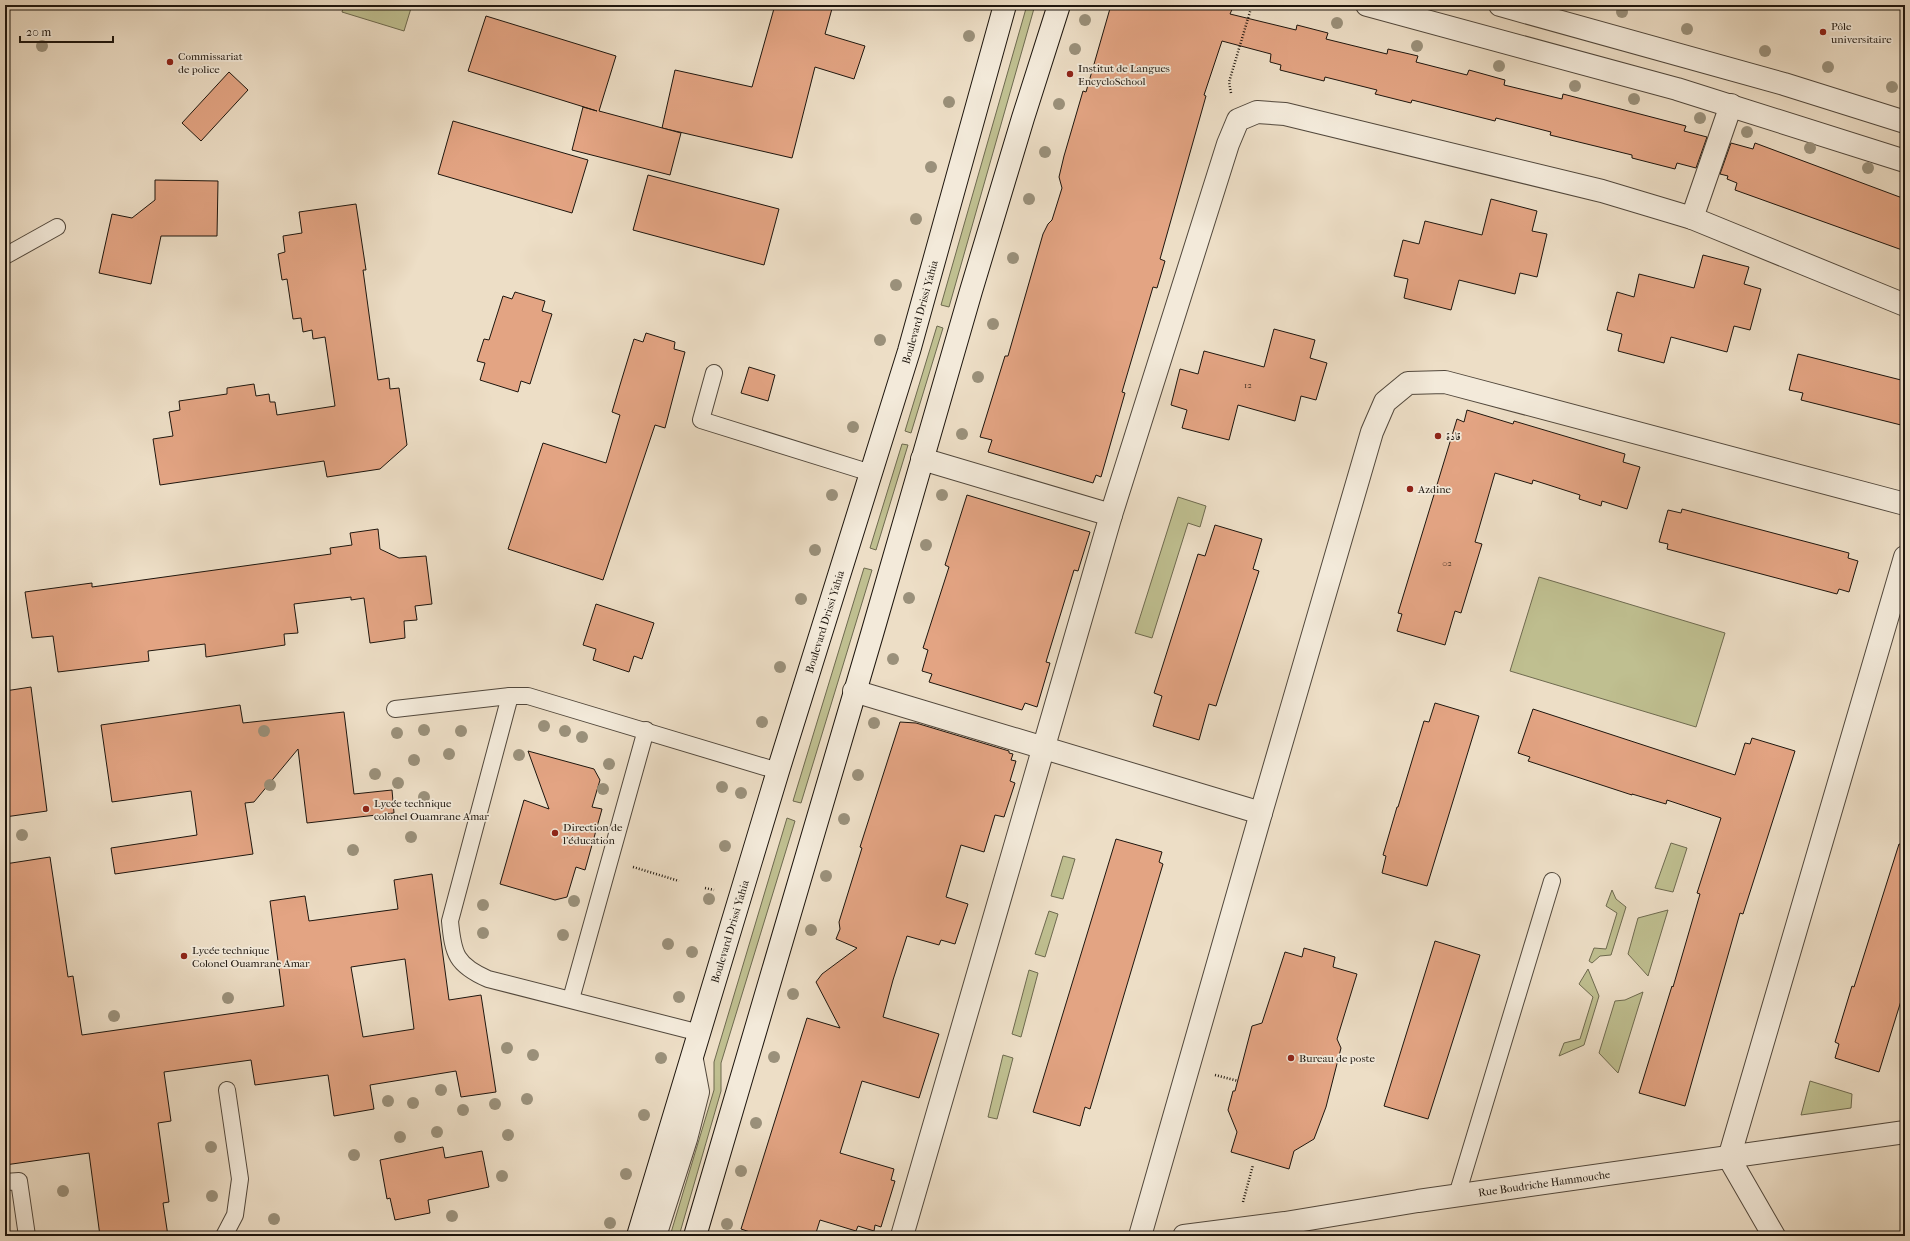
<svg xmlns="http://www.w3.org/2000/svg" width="1910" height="1241" viewBox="0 0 1910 1241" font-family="'IM FELL French Canon',Amiri,serif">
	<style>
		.green { fill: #bfbf90; stroke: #6e6a4f }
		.building { fill: #e3a483; stroke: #1e160e; fill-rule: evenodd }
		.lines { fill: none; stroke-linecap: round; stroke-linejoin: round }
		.service-casing { stroke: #52483c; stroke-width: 18 }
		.minor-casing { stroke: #52483c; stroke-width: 24 }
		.secondary-casing { stroke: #1e160e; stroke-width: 24 }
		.path { stroke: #1e160e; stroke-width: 2.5; stroke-dasharray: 1 2; stroke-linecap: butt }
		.service { stroke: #f3eada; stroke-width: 16 }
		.minor { stroke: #f3eada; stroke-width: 22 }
		.secondary { stroke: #f3eada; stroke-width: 22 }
		.tree { fill: #9a907a }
		.poi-dot { fill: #8f2418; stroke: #f3eada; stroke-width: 1.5 }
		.labels { text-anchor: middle; stroke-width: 3.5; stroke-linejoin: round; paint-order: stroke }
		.number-label { font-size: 9px; fill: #4f3a2b }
		.poi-label { font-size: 11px; fill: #1e160e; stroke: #f3eada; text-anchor: start }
		.street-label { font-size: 11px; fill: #1e160e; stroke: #f3eada }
	</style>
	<rect width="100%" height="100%" fill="#eddec6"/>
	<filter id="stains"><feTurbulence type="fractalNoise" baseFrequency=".005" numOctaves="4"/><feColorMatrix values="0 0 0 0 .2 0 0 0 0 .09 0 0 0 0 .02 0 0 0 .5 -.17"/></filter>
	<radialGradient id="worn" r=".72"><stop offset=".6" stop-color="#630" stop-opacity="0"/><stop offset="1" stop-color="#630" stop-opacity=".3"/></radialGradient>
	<g class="green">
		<polygon points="344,5 412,5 404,31 342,12"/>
		<polygon points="1027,5 1035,5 949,307 941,305"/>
		<polygon points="937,326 943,328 911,433 905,431"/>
		<polygon points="902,444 908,445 876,550 870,548"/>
		<polygon points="1178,497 1206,506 1200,527 1188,523 1152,638 1135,633"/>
		<polygon points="864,568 872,570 801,803 793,801"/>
		<polygon points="1539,577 1725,633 1696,727 1510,671"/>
		<polygon points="787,818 795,821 721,1063 721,1091 679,1236 670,1236 714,1090 714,1062"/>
		<polygon points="1671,843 1687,848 1673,892 1655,888"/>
		<polygon points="1063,856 1075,859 1063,899 1051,896"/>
		<polygon points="1612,890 1616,899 1626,907 1611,955 1600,956 1592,963 1589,961 1594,948 1606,949 1617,913 1606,906"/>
		<polygon points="1668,910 1648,976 1628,954 1638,918"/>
		<polygon points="1049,911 1058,914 1045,957 1035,954"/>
		<polygon points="1588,969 1599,996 1584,1045 1559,1056 1564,1043 1580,1039 1593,997 1579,984"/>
		<polygon points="1029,970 1038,973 1021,1037 1012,1034"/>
		<polygon points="1643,992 1618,1073 1599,1053 1615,1001 1625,1000"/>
		<polygon points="1003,1055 1013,1058 997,1119 988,1117"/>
		<polygon points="1810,1081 1852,1094 1851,1108 1801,1115"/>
	</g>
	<g class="building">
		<polygon points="775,5 833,5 825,34 865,46 854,79 815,67 792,158 662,128 675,70 752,87"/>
		<polygon points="1111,5 1234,5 1230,14 1296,30 1297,25 1328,33 1326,39 1387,54 1388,49 1418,56 1416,62 1467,75 1469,70 1505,80 1504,85 1562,99 1563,94 1686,126 1684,131 1707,137 1696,168 1677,163 1675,169 1632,158 1632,155 1550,135 1551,132 1496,118 1495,121 1412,100 1411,103 1375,94 1377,90 1325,77 1324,81 1280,70 1281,65 1270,62 1271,54 1222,41 1204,95 1206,96 1160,259 1165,261 1157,288 1153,287 1122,392 1125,393 1101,477 1096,475 1093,483 988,452 992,440 980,437 1005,356 1008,356 1043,234 1048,224 1052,220 1062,188 1059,177 1064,156 1083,91 1086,92"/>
		<polygon points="486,16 616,56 599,111 681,133 670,175 572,150 583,107 597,111 468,71"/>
		<polygon points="229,72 248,90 201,141 182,123"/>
		<polygon points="453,121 588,160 572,213 438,174"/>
		<polygon points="1731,143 1753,149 1755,143 1905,199 1905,251 1735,190 1737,183 1727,179 1728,176 1720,174"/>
		<polygon points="648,175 779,209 764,265 633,230"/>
		<polygon points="155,180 218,181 217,236 161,236 151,284 99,273 112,214 132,218 155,200"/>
		<polygon points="1491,199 1537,211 1532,231 1547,234 1537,277 1520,273 1515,294 1459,280 1451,310 1404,298 1408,279 1394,276 1403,240 1419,244 1425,221 1482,235"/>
		<polygon points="356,204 366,270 363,270 378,380 389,378 390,389 399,388 407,445 380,469 327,477 324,461 160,485 153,439 173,436 169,412 180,410 179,401 227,394 227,388 254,384 256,396 269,394 270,402 275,402 277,415 335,406 325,337 313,339 312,330 303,332 301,318 293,319 287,279 282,280 278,254 285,252 283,236 302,233 299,212"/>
		<polygon points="1703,255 1749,267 1744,284 1761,289 1750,330 1734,326 1727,352 1671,337 1664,363 1618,351 1622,334 1607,330 1617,292 1634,297 1639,274 1694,288"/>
		<polygon points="515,292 545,301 542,311 552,314 530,384 521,381 518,392 480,380 485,363 477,361 484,339 489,340 503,296 512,299"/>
		<polygon points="1274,329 1315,340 1310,358 1327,363 1316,400 1301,396 1295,421 1238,405 1229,440 1182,428 1187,410 1171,405 1180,369 1198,374 1204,351 1264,367"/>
		<polygon points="646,333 675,342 674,349 685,352 665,428 655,425 603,580 508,549 543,443 606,463 620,415 612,412 620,385 634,339 643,342"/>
		<polygon points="1798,354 1905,381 1905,426 1801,400 1803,393 1789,390"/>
		<polygon points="749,367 775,375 768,401 741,393"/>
		<polygon points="1467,410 1513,424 1514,421 1625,454 1623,462 1640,467 1627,509 1602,501 1601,506 1579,499 1580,495 1533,480 1532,484 1495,473 1475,542 1482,544 1461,613 1455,611 1445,645 1397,631 1402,614 1398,613 1457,419 1464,422"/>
		<polygon points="967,495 1090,532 1078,571 1074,570 1046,662 1050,663 1037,707 1025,703 1022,710 929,682 932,674 922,671 928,650 923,648 949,567 945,565"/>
		<polygon points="1682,509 1849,553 1848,558 1858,561 1849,592 1839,589 1837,594 1667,549 1668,544 1659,542 1668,510 1681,513"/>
		<polygon points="1215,525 1262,539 1253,569 1259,571 1222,687 1216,706 1209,704 1199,740 1153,726 1162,696 1154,693 1198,554 1205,556"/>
		<polygon points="378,529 380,549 399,558 426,556 432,604 415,606 417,620 404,621 405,638 370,643 364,598 351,600 351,597 294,604 298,633 284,634 285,645 206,657 205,644 148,651 149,661 58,672 53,636 32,638 25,592 92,583 92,587 331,554 330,548 352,545 350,533"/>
		<polygon points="596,604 654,623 642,659 634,656 629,672 593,660 596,649 583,645"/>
		<polygon points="31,687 47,811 5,817 5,691"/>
		<polygon points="1435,703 1479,716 1427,886 1382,873 1386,856 1383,855 1397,807 1398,807 1424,721 1429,722"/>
		<polygon points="240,705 243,723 344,712 354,794 392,790 394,813 307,823 298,749 254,802 245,803 253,854 115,874 111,848 197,835 191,791 112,802 101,725"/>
		<polygon points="1533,709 1735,775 1745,743 1750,744 1752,738 1795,751 1743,914 1740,913 1685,1106 1639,1093 1672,986 1673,987 1700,894 1697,893 1721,818 1667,800 1666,804 1632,794 1632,795 1528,761 1530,757 1518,753"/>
		<polygon points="900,722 916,723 1009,751 1009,753 1013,754 1011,760 1016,761 1010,781 1015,783 1004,817 995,815 984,852 961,845 946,897 968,904 955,944 941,940 939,945 907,936 893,980 883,1017 939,1034 919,1098 862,1081 840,1153 894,1169 891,1180 895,1181 881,1227 875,1225 874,1231 858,1226 856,1231 820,1220 815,1236 751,1236 750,1232 741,1229 807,1018 840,1028 816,982 822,974 857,948 836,939 840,929 839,922 862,848 860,847"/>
		<polygon points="528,751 594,769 600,780 592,807 602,809 585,870 576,867 567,897 555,900 500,884 524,800 549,809"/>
		<polygon points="1116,839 1162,852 1159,862 1163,864 1090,1109 1085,1107 1080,1126 1033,1112"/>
		<polygon points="1899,844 1905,845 1905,988 1879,1072 1835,1058 1839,1044 1835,1042 1852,986 1854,987"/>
		<path d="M50 857 68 977 73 976 82 1035 284 1006 270 901 305 896 309 921 398 909 394 880 432 874 449 1000 481 995 496 1092 461 1097 456 1071 370 1085 374 1109 334 1116 328 1075 255 1085 251 1060 164 1072 171 1121 158 1123 169 1202 163 1203 168 1236H100L89 1153 5 1165V864ZM405 959 414 1029 363 1037 351 967Z"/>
		<polygon points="1435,941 1480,955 1428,1119 1384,1106"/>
		<polygon points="1304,948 1335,957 1333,967 1357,974 1337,1039 1341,1048 1326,1107 1314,1139 1294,1151 1289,1169 1231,1152 1237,1132 1228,1110 1233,1091 1235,1091 1252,1026 1262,1023 1285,952 1302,957"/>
		<polygon points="443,1147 445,1158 482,1151 489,1187 428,1200 430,1213 395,1220 390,1198 387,1199 380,1160"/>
	</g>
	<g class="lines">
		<defs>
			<g id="service">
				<polyline points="5,256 57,227"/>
				<polyline points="714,373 701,420 871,473"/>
				<path d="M510 696 450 921C453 954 456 965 488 979L700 1033"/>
				<polyline points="395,709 510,696 528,696 778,771"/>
				<polyline points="571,999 646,730"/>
				<polyline points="5,1182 19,1181 27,1236"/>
				<polyline points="1457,1195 1552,881"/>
				<polyline points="224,1236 235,1215 240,1179 227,1090"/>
			</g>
			<g id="minor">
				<polyline points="1367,5 1677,89 1905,161"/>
				<polyline points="1500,5 1784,84 1905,122"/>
				<polyline points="1692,218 1731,105"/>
				<polyline points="922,459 1111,515"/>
				<polyline points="854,691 1261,813"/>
				<polyline points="655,1236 686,1139 698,1092 692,1060"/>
				<polyline points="902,1236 1111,515 1228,144 1238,120 1257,112 1285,114 1602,191 1692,218 1905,305"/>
				<polyline points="1140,1236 1261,813 1372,432 1385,402 1408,383 1445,382 1905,504"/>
				<path id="s1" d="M1184 1236 1285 1223 1418 1201 1905 1132"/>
				<polyline points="1774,1236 1729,1158 1905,557"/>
			</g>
			<g id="secondary">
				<path id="s2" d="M638 1236 778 771 909 351 1005 5"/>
				<polyline points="695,1236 872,634 971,291 1023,118 1059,5"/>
			</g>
		</defs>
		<use href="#service" class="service-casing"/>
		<use href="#minor" class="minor-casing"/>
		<use href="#secondary" class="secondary-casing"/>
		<g class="path">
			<polyline points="1231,93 1229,82 1252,5"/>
			<polyline points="633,867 679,881"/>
			<polyline points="705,888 714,890"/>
			<polyline points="1215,1075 1238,1081"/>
			<polyline points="1243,1202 1253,1165"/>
		</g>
		<use href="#service" class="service"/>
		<use href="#minor" class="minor"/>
		<use href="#secondary" class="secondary"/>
	</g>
	<g class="tree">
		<circle cx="1622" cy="12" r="6"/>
		<circle cx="1085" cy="20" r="6"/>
		<circle cx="1337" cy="23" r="6"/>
		<circle cx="1687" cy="29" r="6"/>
		<circle cx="969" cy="36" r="6"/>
		<circle cx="42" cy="46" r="6"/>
		<circle cx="1417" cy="46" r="6"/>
		<circle cx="1075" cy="49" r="6"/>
		<circle cx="1765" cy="51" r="6"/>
		<circle cx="1499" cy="66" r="6"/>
		<circle cx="1828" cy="67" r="6"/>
		<circle cx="1575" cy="86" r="6"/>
		<circle cx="1892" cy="87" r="6"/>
		<circle cx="1634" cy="99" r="6"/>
		<circle cx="949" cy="102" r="6"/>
		<circle cx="1059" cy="104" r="6"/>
		<circle cx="1700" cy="118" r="6"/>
		<circle cx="1747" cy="132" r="6"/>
		<circle cx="1810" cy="148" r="6"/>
		<circle cx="1045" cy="152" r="6"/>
		<circle cx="931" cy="167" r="6"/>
		<circle cx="1868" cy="168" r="6"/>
		<circle cx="1029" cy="199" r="6"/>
		<circle cx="916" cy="219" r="6"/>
		<circle cx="1013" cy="258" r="6"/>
		<circle cx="896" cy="285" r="6"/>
		<circle cx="993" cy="324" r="6"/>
		<circle cx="880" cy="340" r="6"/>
		<circle cx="978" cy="377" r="6"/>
		<circle cx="853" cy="427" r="6"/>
		<circle cx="962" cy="434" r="6"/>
		<circle cx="832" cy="495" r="6"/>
		<circle cx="942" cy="495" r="6"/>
		<circle cx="926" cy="545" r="6"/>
		<circle cx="815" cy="550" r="6"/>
		<circle cx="909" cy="598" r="6"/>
		<circle cx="801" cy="599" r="6"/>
		<circle cx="893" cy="659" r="6"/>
		<circle cx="780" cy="667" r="6"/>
		<circle cx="762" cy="722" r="6"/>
		<circle cx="874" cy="723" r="6"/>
		<circle cx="544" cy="726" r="6"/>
		<circle cx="424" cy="730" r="6"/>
		<circle cx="264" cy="731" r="6"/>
		<circle cx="461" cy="731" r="6"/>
		<circle cx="565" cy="731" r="6"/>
		<circle cx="397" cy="733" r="6"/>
		<circle cx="582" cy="737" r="6"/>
		<circle cx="449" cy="754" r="6"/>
		<circle cx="519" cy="755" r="6"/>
		<circle cx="414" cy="760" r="6"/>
		<circle cx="609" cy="764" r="6"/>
		<circle cx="375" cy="774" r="6"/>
		<circle cx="858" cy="775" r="6"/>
		<circle cx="398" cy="783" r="6"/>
		<circle cx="270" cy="785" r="6"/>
		<circle cx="722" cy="787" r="6"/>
		<circle cx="603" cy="789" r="6"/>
		<circle cx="741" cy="793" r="6"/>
		<circle cx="424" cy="797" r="6"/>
		<circle cx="844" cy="819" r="6"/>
		<circle cx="22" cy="835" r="6"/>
		<circle cx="411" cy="837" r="6"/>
		<circle cx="725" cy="846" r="6"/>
		<circle cx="353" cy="850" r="6"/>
		<circle cx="826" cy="876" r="6"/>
		<circle cx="709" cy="899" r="6"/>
		<circle cx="574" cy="901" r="6"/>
		<circle cx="483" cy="905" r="6"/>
		<circle cx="811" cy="930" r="6"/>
		<circle cx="483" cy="933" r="6"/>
		<circle cx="563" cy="935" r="6"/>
		<circle cx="668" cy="944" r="6"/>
		<circle cx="692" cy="952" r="6"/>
		<circle cx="793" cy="994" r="6"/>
		<circle cx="679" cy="997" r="6"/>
		<circle cx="228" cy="998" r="6"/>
		<circle cx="114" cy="1016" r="6"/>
		<circle cx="507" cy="1048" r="6"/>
		<circle cx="533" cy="1055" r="6"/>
		<circle cx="774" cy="1057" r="6"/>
		<circle cx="661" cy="1058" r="6"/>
		<circle cx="441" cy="1090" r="6"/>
		<circle cx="527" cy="1099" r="6"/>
		<circle cx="388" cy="1101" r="6"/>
		<circle cx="413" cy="1103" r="6"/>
		<circle cx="495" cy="1104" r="6"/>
		<circle cx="463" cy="1110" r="6"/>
		<circle cx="644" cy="1115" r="6"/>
		<circle cx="756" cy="1123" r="6"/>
		<circle cx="437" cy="1132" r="6"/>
		<circle cx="508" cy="1135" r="6"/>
		<circle cx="400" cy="1137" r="6"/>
		<circle cx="211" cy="1147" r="6"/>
		<circle cx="354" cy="1155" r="6"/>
		<circle cx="741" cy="1171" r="6"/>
		<circle cx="626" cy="1174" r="6"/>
		<circle cx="502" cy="1176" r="6"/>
		<circle cx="63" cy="1191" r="6"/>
		<circle cx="212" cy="1196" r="6"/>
		<circle cx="452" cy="1216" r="6"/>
		<circle cx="274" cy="1219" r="6"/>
		<circle cx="610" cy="1223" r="6"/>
		<circle cx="727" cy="1224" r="6"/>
	</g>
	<g class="poi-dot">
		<circle cx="1823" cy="32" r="4"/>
		<circle cx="170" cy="62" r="4"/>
		<circle cx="1070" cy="74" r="4"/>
		<circle cx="1438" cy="436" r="4"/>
		<circle cx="1410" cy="489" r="4"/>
		<circle cx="366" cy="809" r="4"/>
		<circle cx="555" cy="833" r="4"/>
		<circle cx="184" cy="956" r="4"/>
		<circle cx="1291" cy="1058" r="4"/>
	</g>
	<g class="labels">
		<g class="number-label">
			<text x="1248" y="388">12</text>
			<text x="1447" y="566">02</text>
		</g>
		<g class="poi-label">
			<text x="1831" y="30">Pôle<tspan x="1831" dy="13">universitaire</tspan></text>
			<text x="178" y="60">Commissariat<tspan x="178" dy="13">de police</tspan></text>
			<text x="1078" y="72">Institut de Langues<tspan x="1078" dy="13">EncycloSchool</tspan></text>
			<text x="1446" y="440">قادة</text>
			<text x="1418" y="493">Azdine</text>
			<text x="374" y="807">Lycée technique<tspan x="374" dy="13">colonel Ouamrane Amar</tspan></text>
			<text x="563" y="831">Direction de<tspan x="563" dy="13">l'éducation</tspan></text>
			<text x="192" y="954">Lycée technique<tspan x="192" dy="13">Colonel Ouamrane Amar</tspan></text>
			<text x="1299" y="1062">Bureau de poste</text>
		</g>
		<g class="street-label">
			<text dy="4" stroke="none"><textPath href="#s2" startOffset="966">Boulevard Drissi Yahia</textPath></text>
			<text dy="4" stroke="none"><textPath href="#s2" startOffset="642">Boulevard Drissi Yahia</textPath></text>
			<text dy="4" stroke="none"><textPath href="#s2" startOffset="318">Boulevard Drissi Yahia</textPath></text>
			<text dy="4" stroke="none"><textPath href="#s1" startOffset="364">Rue Boudriche Hammouche</textPath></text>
		</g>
	</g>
	<rect width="1910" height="1241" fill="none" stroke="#eddec6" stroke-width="20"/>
	<rect x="6" y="6" width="1898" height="1229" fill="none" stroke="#1e160e" stroke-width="2"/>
	<rect x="10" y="10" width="1890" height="1221" fill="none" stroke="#1e160e"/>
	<path d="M20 36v6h93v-6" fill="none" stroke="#1e160e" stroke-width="2"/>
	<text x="26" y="36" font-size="12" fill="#1e160e" stroke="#f3eada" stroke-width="3" paint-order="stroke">20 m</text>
	<rect width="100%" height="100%" filter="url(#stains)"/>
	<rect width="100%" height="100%" fill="url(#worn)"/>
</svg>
